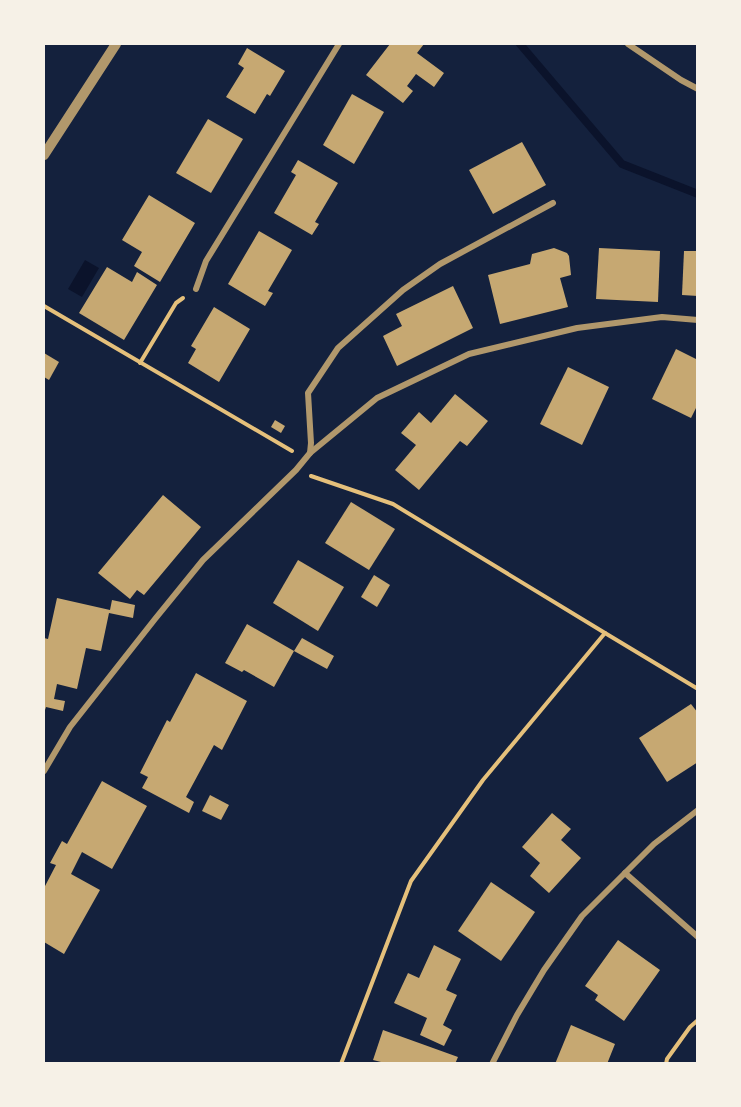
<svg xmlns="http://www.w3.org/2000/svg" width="741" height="1107" font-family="'Open Sans',sans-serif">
<rect width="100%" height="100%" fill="#14213d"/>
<polygon fill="#0b132b" points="85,260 99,268 82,297 68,289"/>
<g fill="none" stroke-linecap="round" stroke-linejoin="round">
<polyline stroke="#0b132b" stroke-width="8" points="520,44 622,164 698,194"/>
</g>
<g fill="#c6a872">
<polygon points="390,44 424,44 417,53 444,73 434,87 416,74 407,86 413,91 403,103 366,75"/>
<polygon points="247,48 285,71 270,96 267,94 255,114 226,97 244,68 238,64"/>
<polygon points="352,94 384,112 354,164 323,145"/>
<polygon points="208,119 243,139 211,193 176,173"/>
<polygon points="522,142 546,185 493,214 469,170"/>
<polygon points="298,160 338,183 315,222 319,224 312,235 274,213 296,175 291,172"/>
<polygon points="149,195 195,223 160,282 134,266 142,252 122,240"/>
<polygon points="259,231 292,250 268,291 273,293 265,306 228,284"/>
<polygon points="554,248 567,253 569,256 571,275 560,278 568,307 500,324 488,275 530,264 532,254"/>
<polygon points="599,248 660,251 658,302 596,299"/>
<polygon points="684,251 698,251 698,296 682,295"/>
<polygon points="107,267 132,282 137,272 157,285 124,340 79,313"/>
<polygon points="453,286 473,328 397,366 383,336 402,326 396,314"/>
<polygon points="214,307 250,329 219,382 188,363 196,349 191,346"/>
<polygon points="676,349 698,360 698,404 691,418 652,399"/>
<polygon points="44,353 59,362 49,380 44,377"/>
<polygon points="568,367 609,387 582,445 540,424"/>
<polygon points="455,394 488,421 467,446 460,441 419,490 395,470 416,445 401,433 419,412 431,423"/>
<polygon points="275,420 285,426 281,433 271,427"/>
<polygon points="163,495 201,527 144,595 137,590 130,599 98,573"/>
<polygon points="351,502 395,529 369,570 325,543"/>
<polygon points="298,560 344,587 318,631 273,603"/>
<polygon points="374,575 390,585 377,607 361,597"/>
<polygon points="57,598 110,610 112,600 135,605 133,618 109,613 101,651 86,648 77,689 57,684 54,699 65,701 63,711 46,707 44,713 44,638 48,639"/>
<polygon points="247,624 294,651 274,687 244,670 242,672 225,663"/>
<polygon points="302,638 334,656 327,669 294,651"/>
<polygon points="196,673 247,701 222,750 214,745 186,797 194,802 189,813 142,788 148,777 140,773 167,720 170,722"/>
<polygon points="691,704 698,713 698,762 667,782 639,738"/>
<polygon points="102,781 147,806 112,869 82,852 71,874 100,890 64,954 44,942 44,888 56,865 50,863 62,841 67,844"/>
<polygon points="210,795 229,805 221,820 202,811"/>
<polygon points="552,813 571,829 561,840 581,858 549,893 530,876 540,863 522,847"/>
<polygon points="491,882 535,912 501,961 458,931"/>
<polygon points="618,940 660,970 624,1021 595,1000 598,995 585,986"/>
<polygon points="434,945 461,959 446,990 457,995 443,1025 452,1030 444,1046 420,1035 427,1018 394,1003 408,973 419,978"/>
<polygon points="571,1025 615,1044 607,1064 555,1064"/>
<polygon points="383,1030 458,1057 455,1064 380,1064 381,1062 373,1060"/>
</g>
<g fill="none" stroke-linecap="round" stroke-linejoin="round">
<g stroke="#e5c07b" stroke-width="4">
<polyline points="44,306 292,451"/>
<polyline points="140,363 176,303 183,298"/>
<polyline points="311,476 393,504 605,633 483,780 411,881 341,1064"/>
<polyline points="605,633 698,689"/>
<polyline points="666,1064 667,1059 690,1027 698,1020"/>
</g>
<g stroke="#b1986c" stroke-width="6">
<polyline points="628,44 681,80 698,89"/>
<polyline points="196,289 206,261 339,44"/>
<polyline points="310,453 311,443 308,393 338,348 403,290 440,264 553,203"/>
<polyline points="44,771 70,727 155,619 203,560 296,470 310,453 377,398 469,354 577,328 662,317 698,320"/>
<polyline points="625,873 698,937"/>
<polyline points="492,1064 517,1015 544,970 582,916 654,844 698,810"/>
</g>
<polyline stroke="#b1986c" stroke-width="10" points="44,155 116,44"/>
</g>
<rect width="741" height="1107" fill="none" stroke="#f6f1e7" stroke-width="90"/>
</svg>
